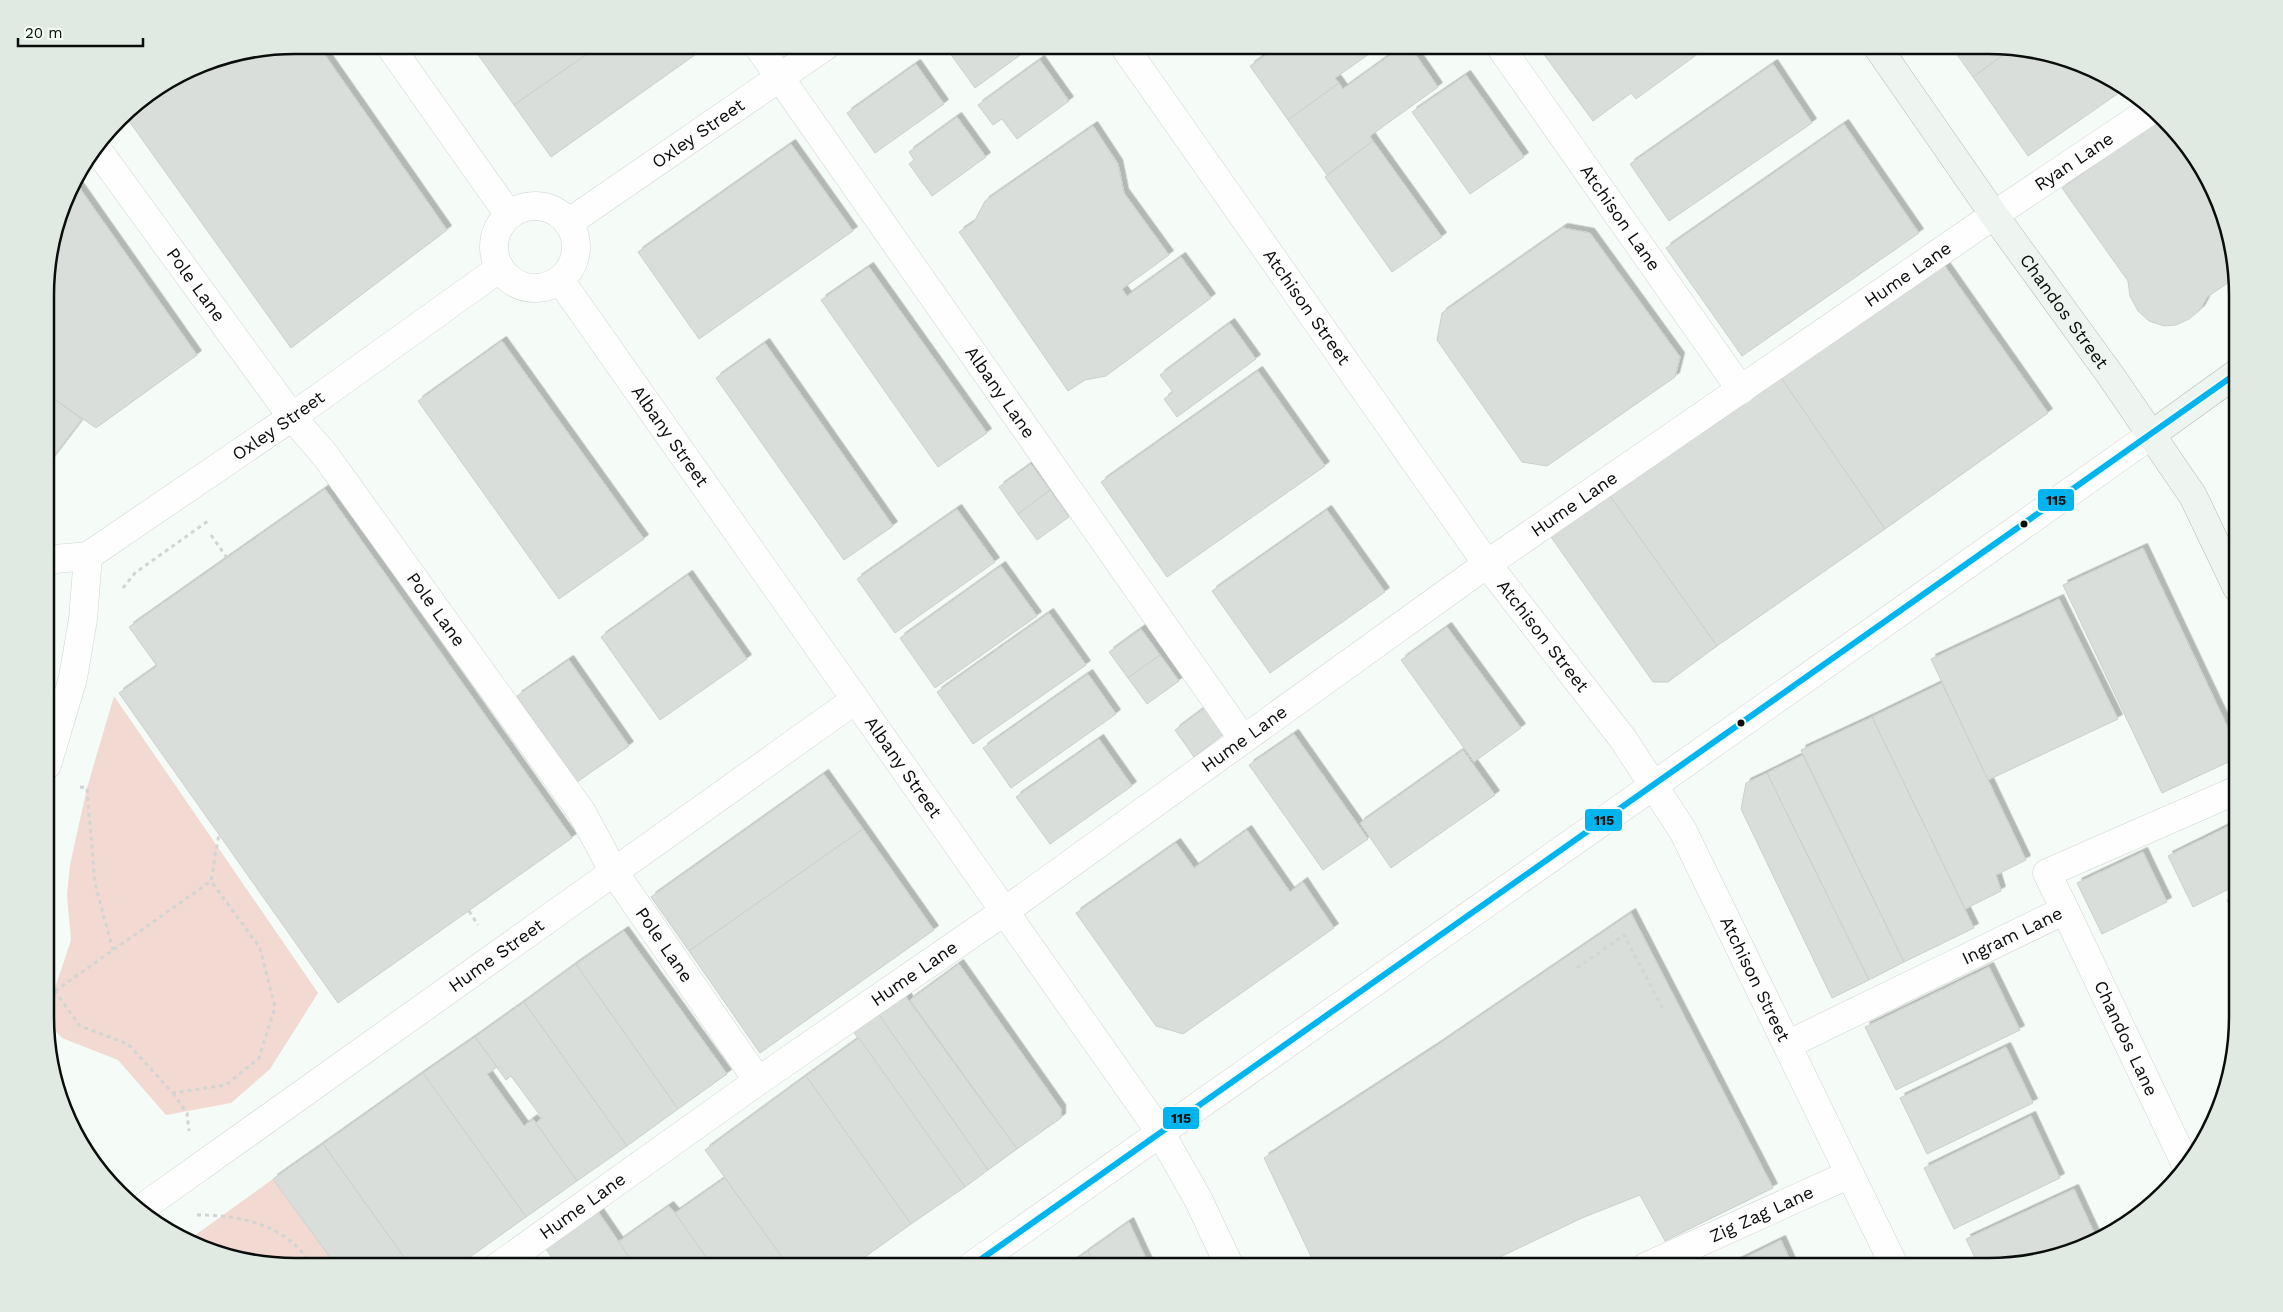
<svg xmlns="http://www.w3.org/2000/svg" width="2283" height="1312" font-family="'Work Sans',sans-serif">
<defs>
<filter id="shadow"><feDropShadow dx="4.5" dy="-4.5" stdDeviation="0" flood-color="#0004"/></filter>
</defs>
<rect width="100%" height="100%" fill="#f5fbf6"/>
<g fill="#f2d9d2">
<polygon points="114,696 318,993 270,1069 231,1103 166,1115 118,1060 62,1038 47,1022 47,1012 71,940 67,895 70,865 87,788"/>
<polygon points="273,1179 337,1267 294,1267 230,1259 187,1241"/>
</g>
<g fill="#d9deda" stroke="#ccd0cd" filter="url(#shadow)">
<polygon points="295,45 318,45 447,230 291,348 124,114 130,107 199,64"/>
<polygon points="471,45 600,45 514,105"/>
<polygon points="600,45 709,45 551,157 514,105"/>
<polygon points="944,45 1034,45 975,88"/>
<polygon points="1280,45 1382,45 1335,78 1339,83 1288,120 1250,66"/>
<polygon points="1404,45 1409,45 1438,87 1370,136 1373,141 1327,175 1288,120 1339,83 1343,89"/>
<polygon points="1546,45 1710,45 1636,99 1631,93 1593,121 1540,49"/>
<polygon points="1950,45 1989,45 2013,48 1973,77"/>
<polygon points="2013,48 2053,54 2113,78 2126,88 2028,156 1973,77"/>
<polygon points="1040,60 1069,101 1017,139 1002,119 993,125 978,105"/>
<polygon points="916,64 944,104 875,153 847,113"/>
<polygon points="1773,64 1812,123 1669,221 1630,164"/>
<polygon points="1466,75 1524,157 1470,194 1412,112"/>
<polygon points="957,117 986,157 932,196 909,164 914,160 909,152"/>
<polygon points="2162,117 2196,156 2225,215 2237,277 2207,297 2200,310 2189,319 2176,325 2164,326 2149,321 2138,311 2130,296 2128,281 2062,188"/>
<polygon points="1844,124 1919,233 1742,356 1666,248"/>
<polygon points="1093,126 1118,164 1124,193 1169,255 1122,289 1127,296 1181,257 1211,298 1106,376 1085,380 1068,391 959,232 974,222 985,201"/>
<polygon points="1373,141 1442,237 1392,272 1325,177"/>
<polygon points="791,144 853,231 699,339 638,252"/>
<polygon points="74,180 197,355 96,428 47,394 47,262"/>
<polygon points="1563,228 1590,233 1680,357 1675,377 1547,466 1522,462 1437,340 1442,313"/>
<polygon points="1942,262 2048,413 1885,529 1780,376"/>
<polygon points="869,267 987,433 938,467 821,300"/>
<polygon points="1230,323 1256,359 1177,417 1164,399 1173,392 1160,375"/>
<polygon points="502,341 644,539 559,599 418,401"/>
<polygon points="765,343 893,526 844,560 716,378"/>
<polygon points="1258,371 1325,466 1167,577 1101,482"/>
<polygon points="1780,376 1885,529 1717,646 1610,496"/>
<polygon points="47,394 82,419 47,465"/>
<polygon points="1031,464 1050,490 1018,514 999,487"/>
<polygon points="325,489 572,838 338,1003 119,693 157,666 129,627"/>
<polygon points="1050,490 1069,517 1037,540 1018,514"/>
<polygon points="1610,496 1717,646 1668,682 1653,682 1551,537"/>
<polygon points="957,509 995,562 895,633 857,579"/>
<polygon points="1327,510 1385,592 1270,673 1212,591"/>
<polygon points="2143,548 2237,747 2237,758 2162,793 2063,585"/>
<polygon points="1001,566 1037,616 935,688 900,638"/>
<polygon points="688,575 747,659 660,720 601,637"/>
<polygon points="2059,599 2118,719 1988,780 1931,659"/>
<polygon points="1049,613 1086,665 973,744 937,692"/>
<polygon points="1447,627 1521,728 1474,762 1401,660"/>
<polygon points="1141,629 1160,655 1128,678 1109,652"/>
<polygon points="1160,655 1179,681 1147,704 1128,678"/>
<polygon points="569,660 629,746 577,782 517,696"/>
<polygon points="1088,674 1116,714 1011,788 983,748"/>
<polygon points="1942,683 2026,860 1996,875 2001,891 1965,909 1872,717"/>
<polygon points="1206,707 1225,733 1194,757 1175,730"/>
<polygon points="1872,717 1974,928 1904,962 1801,750"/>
<polygon points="1294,734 1368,839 1323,870 1249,765"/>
<polygon points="1099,739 1132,786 1050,844 1016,797"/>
<polygon points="1463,750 1495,795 1391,868 1360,823"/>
<polygon points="1803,755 1904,962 1869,980 1767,773"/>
<polygon points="1767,773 1869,980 1832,998 1741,809 1746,783"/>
<polygon points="824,774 863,829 689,951 651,897"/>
<polygon points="2237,822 2237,885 2193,907 2168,856"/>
<polygon points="863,829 934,930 760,1053 689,951"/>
<polygon points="1247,830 1290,892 1303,882 1334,928 1183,1034 1156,1026 1076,913 1176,843 1194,868"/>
<polygon points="2143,852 2167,902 2102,934 2077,883"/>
<polygon points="2237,895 2237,921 2227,900"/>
<polygon points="1631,913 1773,1188 1665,1241 1640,1195 1582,1218 1479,1267 1316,1267 1264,1158 1436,1046"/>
<polygon points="624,931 727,1074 678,1109 576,964"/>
<polygon points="576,964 678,1109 627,1146 524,1002"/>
<polygon points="959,964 1061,1109 1061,1118 1017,1149 910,1000"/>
<polygon points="1989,967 2020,1030 1896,1090 1865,1027"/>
<polygon points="904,994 1017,1149 988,1170 877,1012"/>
<polygon points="524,1002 627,1146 577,1181 536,1123 542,1118 511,1076 506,1080 475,1037"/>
<polygon points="877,1012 988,1170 965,1187 852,1030"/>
<polygon points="475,1037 497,1067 487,1074 524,1126 533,1119 577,1181 526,1217 423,1073"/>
<polygon points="859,1038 965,1187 911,1224 806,1076"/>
<polygon points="2006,1047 2033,1103 1927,1154 1900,1098"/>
<polygon points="423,1073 526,1217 456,1267 411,1267 323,1144"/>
<polygon points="806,1076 911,1224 851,1267 789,1267 705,1150"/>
<polygon points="2031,1116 2060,1178 1954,1229 1924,1168"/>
<polygon points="323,1144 411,1267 337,1267 273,1179"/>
<polygon points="725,1178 789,1267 713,1267 675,1213"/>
<polygon points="2074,1189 2097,1239 2068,1254 2004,1266 1979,1266 1966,1239"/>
<polygon points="669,1206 675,1213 713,1267 636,1267 618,1242"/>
<polygon points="597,1210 636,1267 558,1267 544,1246"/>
<polygon points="1129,1222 1150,1267 1095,1267 1088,1251"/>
<polygon points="1781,1240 1793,1267 1726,1267"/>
<polygon points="1088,1251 1095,1267 1066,1267"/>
<polygon points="553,1260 558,1267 545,1267"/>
</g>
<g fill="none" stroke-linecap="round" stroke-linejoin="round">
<g stroke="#d1d5d2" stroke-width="29">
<g id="minor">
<polyline points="389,45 509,215"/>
<path id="s1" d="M757 45 1243 739"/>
<path id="s2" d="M1123 45 1487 564 1623 739 1683 831 1895 1267"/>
<path id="s3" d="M1499 45 1741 390"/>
<path id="s4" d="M97 149 292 417 325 455 581 811 614 872 758 1081"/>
<circle cx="535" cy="247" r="41"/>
<path id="s5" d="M568 223 827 45"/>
<path id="s6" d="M560 280 1160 1132 1198 1199 1230 1267"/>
<path id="s7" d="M47 557 55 559 88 556 292 417 500 268"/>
<polyline points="47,765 73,678 83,619 88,556"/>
<path id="s8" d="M2065 910 2187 1167"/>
<path id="s9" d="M1789 1044 2065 910 2047 873 2237 790"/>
<path id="s10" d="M138 1211 855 700"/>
<path id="s11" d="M497 1267 758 1081 1005 911 1487 564 1994 215 2154 108"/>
<polyline points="970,1267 2151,435"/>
<path id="s12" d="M1645 1267 1850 1174"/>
</g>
</g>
<g stroke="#b1bdb5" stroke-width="29">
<g id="major">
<path id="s13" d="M1876 45 1994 215 2111 376 2193 496 2237 588"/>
<polyline points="2151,435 2237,373"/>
</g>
</g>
<g stroke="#d3d5d3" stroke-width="3" stroke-dasharray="4 4" stroke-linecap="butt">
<polyline points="211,535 227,558"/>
<polyline points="123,588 135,573 208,521"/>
<polyline points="80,787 87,788 95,884 113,950"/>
<polyline points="469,911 478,925"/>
<polyline points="1577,968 1624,935 1663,1009"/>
<polyline points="47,988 55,991 80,1026 128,1044 173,1093 226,1085 259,1058 275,1007 260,948 211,881 219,834"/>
<polyline points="55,991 211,881"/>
<polyline points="173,1093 187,1113 189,1131"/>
<path d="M197 1215C242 1215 288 1225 313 1267"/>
</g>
<use href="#minor" stroke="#fefefe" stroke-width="28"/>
<use href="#major" stroke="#eef4f0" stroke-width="28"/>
<g stroke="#f3fdf5" stroke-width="10">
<polyline id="bus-1" points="970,1267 2237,373"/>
</g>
<use href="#bus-1" stroke="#00b5ef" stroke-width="6"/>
</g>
<g fill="#0a0d0b" stroke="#f3fdf5" stroke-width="2">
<circle cx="2024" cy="524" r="4.5"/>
<circle cx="1741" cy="723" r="4.5"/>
</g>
<g text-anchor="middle" stroke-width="4" stroke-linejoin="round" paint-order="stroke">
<g font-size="18" fill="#0a0d0b" stroke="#f3fdf5">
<text dy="6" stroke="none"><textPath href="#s5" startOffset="158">Oxley Street</textPath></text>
<text dy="6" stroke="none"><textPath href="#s11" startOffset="1926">Ryan Lane</textPath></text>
<text dy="6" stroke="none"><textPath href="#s3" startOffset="211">Atchison Lane</textPath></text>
<text dy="6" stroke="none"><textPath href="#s11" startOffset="1725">Hume Lane</textPath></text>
<text dy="6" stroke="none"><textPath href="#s4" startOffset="168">Pole Lane</textPath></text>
<text dy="6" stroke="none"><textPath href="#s2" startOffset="320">Atchison Street</textPath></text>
<text dy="6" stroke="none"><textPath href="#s13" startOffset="326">Chandos Street</textPath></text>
<text dy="6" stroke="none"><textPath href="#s1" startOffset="424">Albany Lane</textPath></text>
<text dy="6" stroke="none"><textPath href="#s7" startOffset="272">Oxley Street</textPath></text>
<text dy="6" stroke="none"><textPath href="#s6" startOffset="191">Albany Street</textPath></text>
<text dy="6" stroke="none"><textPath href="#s11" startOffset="1320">Hume Lane</textPath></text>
<text dy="6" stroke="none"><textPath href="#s4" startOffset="572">Pole Lane</textPath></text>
<text dy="6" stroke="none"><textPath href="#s2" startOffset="725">Atchison Street</textPath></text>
<text dy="6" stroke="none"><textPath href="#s11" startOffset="915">Hume Lane</textPath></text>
<text dy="6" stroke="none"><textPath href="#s6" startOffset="596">Albany Street</textPath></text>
<text dy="6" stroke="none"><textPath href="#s9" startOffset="248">Ingram Lane</textPath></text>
<text dy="6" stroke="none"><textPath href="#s4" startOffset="978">Pole Lane</textPath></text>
<text dy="6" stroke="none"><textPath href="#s10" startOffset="440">Hume Street</textPath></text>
<text dy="6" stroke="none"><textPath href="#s11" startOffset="510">Hume Lane</textPath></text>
<text dy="6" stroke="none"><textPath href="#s2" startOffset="1130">Atchison Street</textPath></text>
<text dy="6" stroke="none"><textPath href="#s8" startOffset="142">Chandos Lane</textPath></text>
<text dy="6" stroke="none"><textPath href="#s11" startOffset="105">Hume Lane</textPath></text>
<text dy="6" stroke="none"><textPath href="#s12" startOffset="128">Zig Zag Lane</textPath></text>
</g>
</g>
<path d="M0 0H2283V1312H0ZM295 54H1988A241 241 0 0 1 2229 295V1017A241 241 0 0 1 1988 1258H295A241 241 0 0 1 54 1017V295A241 241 0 0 1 295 54Z" fill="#e0eae2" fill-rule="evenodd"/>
<path fill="none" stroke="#0a0d0b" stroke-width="2.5" d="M295 54H1988A241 241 0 0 1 2229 295V1017A241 241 0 0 1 1988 1258H295A241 241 0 0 1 54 1017V295A241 241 0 0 1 295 54Z"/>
<g stroke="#f3fdf5" stroke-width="2">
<rect x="2037" y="488" width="38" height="24" rx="5" fill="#00b5ef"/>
<rect x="1584" y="808" width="39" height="24" rx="5" fill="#00b5ef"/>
<rect x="1162" y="1106" width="38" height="24" rx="5" fill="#00b5ef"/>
</g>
<g font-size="14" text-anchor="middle" font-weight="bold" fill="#111">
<text x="2056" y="505">115</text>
<text x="1604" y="825">115</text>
<text x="1181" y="1123">115</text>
</g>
<path d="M18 38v8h125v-8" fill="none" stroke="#0a0d0b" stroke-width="2.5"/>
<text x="25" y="38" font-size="15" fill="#0a0d0b" stroke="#f3fdf5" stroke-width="4" paint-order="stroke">20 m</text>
</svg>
